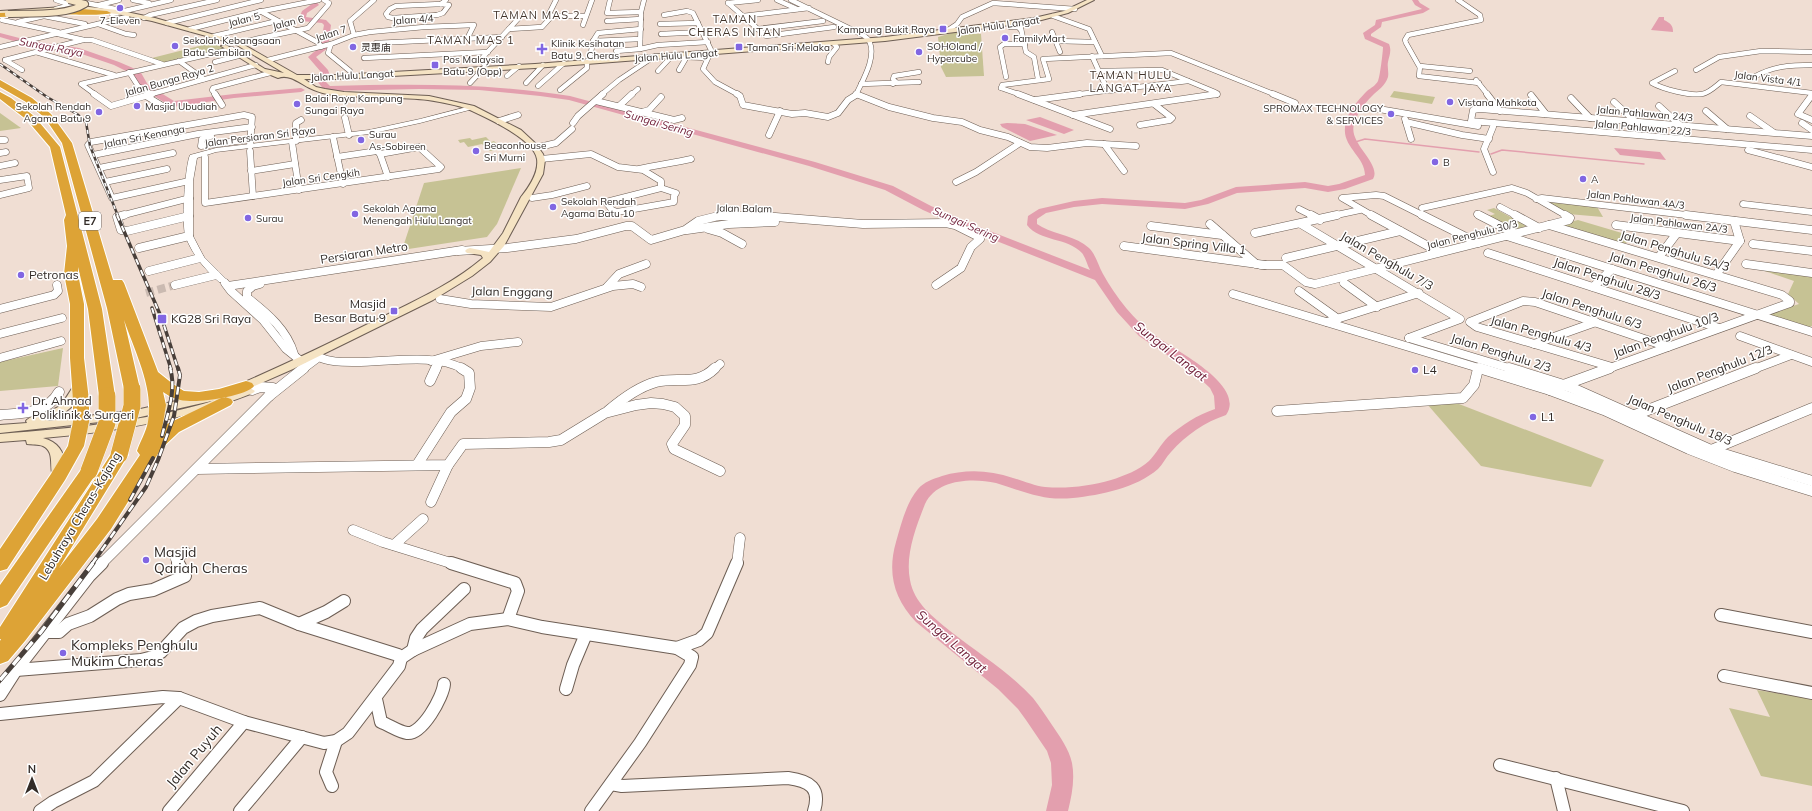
<svg xmlns="http://www.w3.org/2000/svg" width="1812" height="811" font-family="Mulish,'Noto Sans SC',sans-serif">
<rect width="100%" height="100%" fill="#f0ded3"/>
<g fill="#c6c294">
<polygon points="955,32 981,34 984,76 946,77 941,67 938,37"/>
<polygon points="211,43 228,49 166,63 148,59"/>
<polygon points="1394,91 1435,97 1432,104 1390,97"/>
<polygon points="0,113 21,128 0,131"/>
<polygon points="486,137 491,142 494,141 502,149 490,151 482,144 468,147 464,142 468,141 460,143 458,140 470,138 472,140"/>
<polygon points="521,168 497,224 487,237 402,250 424,183"/>
<polygon points="1544,201 1596,205 1603,217 1568,214"/>
<polygon points="1494,208 1527,226 1513,230 1486,217 1495,214 1487,210"/>
<polygon points="1578,220 1632,236 1624,245 1557,225"/>
<polygon points="1759,269 1812,276 1812,326 1806,328 1768,314 1799,304 1788,294 1794,281"/>
<polygon points="63,348 58,386 0,391 0,362"/>
<polygon points="1427,404 1459,404 1604,460 1591,487 1481,466"/>
<polygon points="1757,690 1812,699 1812,786 1761,776 1729,708 1770,717"/>
</g>
<g fill="#e39fae">
<path d="M1659 17H1664V20C1670 23 1673 25 1673 32L1651 30Z"/>
<polygon points="1040,117 1074,130 1064,134 1026,120"/>
<polygon points="1007,123 1025,124 1057,135 1030,141 1002,127 1000,124"/>
<polygon points="1614,148 1660,152 1666,160 1620,155"/>
</g>
<g fill="none" stroke-linecap="round" stroke-linejoin="round">
<g stroke="#e39fae" stroke-width="1.5">
<polyline points="1352,143 1365,139 1479,152"/>
<polyline points="1491,154 1502,150 1644,164"/>
</g>
<g fill="#e39fae" fill-rule="evenodd">
<path d="M309 0H315L319 5 307 13 306 17 326 20 331 25 328 48 316 57 328 70 330 76 325 81 330 86C411 84 490 83 570 96L815 162 893 186 931 206 969 223 1090 270C1087 265 1086 258 1082 253 1067 237 1040 242 1027 225L1028 216 1039 209 1074 201 1102 198 1185 203 1201 200 1236 187 1305 182 1328 186 1339 184 1365 175C1365 157 1343 147 1345 128 1345 115 1358 100 1367 91 1371 88 1376 85 1378 81 1380 77 1383 52 1383 47L1365 39 1363 33 1375 25 1376 20 1422 9 1415 5 1412 0H1418L1420 3 1430 9 1423 13 1382 22 1381 27 1371 34V36L1389 44C1392 51 1389 56 1388 62 1387 67 1389 72 1388 77 1385 86 1378 90 1372 96 1364 104 1357 114 1354 124 1348 144 1382 163 1373 179L1345 189 1328 192 1305 188 1237 193 1208 204 1185 209 1102 204 1074 207 1046 213 1037 219V224L1042 227C1057 235 1076 236 1089 248 1096 255 1098 265 1103 274 1116 297 1134 321 1156 336 1174 350 1247 385 1226 415 1205 422 1186 435 1171 452 1166 457 1163 464 1158 469 1136 488 1101 495 1073 498 1062 499 1050 499 1039 496 1024 493 1010 487 996 483 972 478 937 479 925 504 916 527 905 555 910 580 914 603 933 617 950 631 978 653 1009 672 1033 698 1040 707 1046 716 1052 725 1060 737 1069 749 1072 763 1075 779 1072 795 1068 811H1046L1052 785 1051 763 1047 751 1026 720 1018 709 998 689 916 622C894 599 887 573 896 542 901 525 906 503 918 489 924 482 933 479 942 476 966 469 989 470 1013 478 1024 481 1034 486 1045 487 1067 489 1090 486 1111 480 1124 476 1139 470 1149 461 1156 454 1161 444 1168 437 1182 425 1197 415 1215 409L1214 396 1210 388 1194 373 1139 336 1117 312 1095 280 961 227 923 210 885 190 809 166 569 100 540 96 479 90 419 89 325 91 317 81 322 76 321 72 308 57 320 47 324 25 322 23 302 21 299 19 302 11 312 4Z"/>
<polygon points="0,33 27,40 79,48 119,62 140,71 148,85 174,101 234,94 301,88 305,90 301,92 234,98 172,107 141,88 134,75 114,65 73,51 27,45 0,37"/>
</g>
<polyline stroke="#cabab1" stroke-width="8" stroke-dasharray="8 4" stroke-linecap="butt" points="146,293 175,285"/>
<g stroke="#6d5e54" stroke-width="5.5">
<g id="minor-far4">
<polyline points="56,0 71,5 56,9"/>
<polyline points="133,0 149,3"/>
<polyline points="610,0 607,13 641,12"/>
<polyline points="777,0 797,9"/>
<path d="M791 0 861 34C865 36 869 39 870 43 876 59 862 81 856 95H857"/>
<polyline points="77,1 120,10"/>
<polyline points="728,3 766,36 834,27"/>
<polyline points="728,3 758,0"/>
<polygon points="441,4 449,5 443,13 437,15 393,18 388,17 386,14 390,9 396,6"/>
<polyline points="441,4 446,0"/>
<polyline points="99,5 119,0"/>
<polyline points="260,11 319,43 321,47"/>
<polyline points="112,14 171,0"/>
<polyline points="664,15 687,11 693,13 711,50"/>
<polyline points="552,16 585,16"/>
<polyline points="552,16 549,14 556,0"/>
<polyline points="743,16 809,8"/>
<polyline points="1053,16 1089,29 1102,56"/>
<polyline points="144,18 150,15 217,0"/>
<polyline points="2,20 58,32"/>
<polyline points="607,21 641,19"/>
<polyline points="1033,21 1020,24 1026,52 1034,57 1038,79"/>
<polyline points="18,22 44,16 85,24"/>
<polyline points="167,23 261,0"/>
<polyline points="98,24 126,34 134,35"/>
<polyline points="660,24 698,23"/>
<polyline points="583,25 592,0"/>
<polyline points="1010,27 1018,27 1021,30"/>
<polyline points="190,29 258,12 319,0"/>
<polyline points="509,29 542,27 552,16"/>
<polyline points="757,29 823,21"/>
<polyline points="948,30 957,24 962,17 993,3 1075,9"/>
<polyline points="1052,32 1060,52"/>
<polyline points="58,34 84,40 92,40 162,64"/>
<polyline points="661,34 703,32"/>
<polyline points="354,35 350,21 374,0"/>
<polyline points="214,36 277,21"/>
<polyline points="593,41 640,39"/>
<polyline points="1056,41 1095,42"/>
<polyline points="237,43 308,28 328,5 329,3 324,0"/>
<polyline points="376,43 502,37"/>
<polyline points="331,44 328,53 350,71"/>
<polyline points="0,47 127,17"/>
<polyline points="640,49 641,12 644,0"/>
<polyline points="616,51 640,49 658,45 708,42"/>
<polyline points="36,52 114,75"/>
<polyline points="1092,56 1106,87 1112,91"/>
<polyline points="364,58 488,52"/>
<polyline points="590,58 593,41 598,33 641,29"/>
<polyline points="5,60 83,40"/>
<polyline points="5,60 22,70"/>
<polyline points="268,60 331,44 354,35 370,32 424,27 474,25 467,39"/>
<polyline points="179,61 204,79"/>
<polyline points="215,62 242,55"/>
<polyline points="828,62 829,57 837,47 834,44"/>
<polyline points="484,64 483,57 518,19"/>
<polyline points="1419,66 1406,43 1405,40 1408,35 1481,20 1480,15 1458,0"/>
<polyline points="679,70 686,58"/>
<polyline points="1696,70 1719,57 1761,51 1812,52"/>
<polyline points="658,71 671,57"/>
<polyline points="1098,71 1162,70 1215,92 1217,95 1214,95"/>
<polyline points="1470,71 1420,66 1419,76 1479,83"/>
<path d="M1675 71 1652 83C1663 89 1689 96 1702 94 1709 93 1716 86 1721 82L1812 93"/>
<polyline points="129,72 138,86 152,94"/>
<polyline points="507,76 519,66"/>
<polyline points="1006,77 1000,47 1004,44 1025,44"/>
<path d="M1754 77C1773 66 1791 65 1812 65"/>
<polyline points="1476,80 1488,95"/>
<polyline points="470,83 484,68"/>
<polyline points="526,83 543,65"/>
<polyline points="861,84 919,82"/>
<polyline points="893,84 896,82 893,79 894,76 919,72"/>
<polyline points="538,86 564,63"/>
<polyline points="1001,88 1002,85 1049,79 1043,59 1171,53 1276,95"/>
<polyline points="1001,88 1021,95"/>
<polyline points="560,90 587,68 587,61"/>
<polyline points="96,95 81,84 232,49"/>
<polyline points="148,95 256,65"/>
<polyline points="216,95 212,90 213,88 270,73"/>
<polyline points="601,95 619,80 655,56 708,58 703,69 715,82 739,95"/>
<polyline points="631,95 638,89"/>
<polyline points="1072,95 1188,81"/>
</g>
</g>
<g stroke="#6d5e54" stroke-width="7">
<g id="minor-far3">
<polyline points="94,94 111,106 152,94"/>
<polyline points="215,94 222,105"/>
<polyline points="737,94 740,96 743,105 792,114 805,113 828,117 838,113 848,100 856,95"/>
<polyline points="856,94 889,107 933,118 962,122 980,130 1008,137 1030,147 1047,148 1087,143 1136,146"/>
<polyline points="1018,94 1110,129"/>
<polyline points="1273,94 1295,103"/>
<polyline points="1487,94 1500,111"/>
<polyline points="1531,95 1546,114"/>
<polyline points="1812,95 1798,114 1812,120"/>
<polyline points="146,96 166,108"/>
<polyline points="1571,98 1590,118"/>
<polyline points="1035,100 1080,94"/>
<polyline points="596,101 674,120 682,118"/>
<polyline points="1614,102 1636,122"/>
<polyline points="619,106 632,94"/>
<polyline points="1659,106 1680,125"/>
<polyline points="1373,108 1478,126"/>
<polyline points="1706,111 1727,129"/>
<polyline points="642,112 649,110 661,97"/>
<polyline points="1073,115 1217,94"/>
<polyline points="1750,116 1773,132"/>
<polyline points="345,118 349,135"/>
<polyline points="1405,119 1411,139"/>
<polyline points="499,121 518,115"/>
<polyline points="1406,122 1462,135 1489,139"/>
<polyline points="573,123 578,116 603,94"/>
<polyline points="1802,123 1812,130"/>
<polyline points="1140,125 1170,120 1172,118 1154,104"/>
<polyline points="1493,127 1484,149 1493,172"/>
<polyline points="769,135 780,111"/>
<polyline points="211,136 202,139 201,146 251,139"/>
<polyline points="1812,136 1480,109 1473,110 1471,121 1812,150"/>
<polyline points="333,137 343,184"/>
<polyline points="0,140 5,140"/>
<polyline points="296,141 296,123 301,120"/>
<polyline points="292,142 299,190"/>
<polyline points="1104,144 1124,171"/>
<polyline points="535,148 556,143 572,129"/>
<polyline points="1748,150 1812,167"/>
<polyline points="250,151 253,196"/>
<polyline points="0,153 6,152"/>
<polyline points="93,155 198,134 252,127"/>
<polyline points="205,157 205,203 439,169 441,167 419,147 380,154"/>
<polyline points="337,157 377,151 380,154 388,177"/>
<polyline points="541,159 591,154 618,167 643,170 661,181 661,188"/>
<polyline points="0,166 15,163"/>
<polyline points="99,168 173,153"/>
<path d="M639 169C656 165 674 163 691 159"/>
<polyline points="251,171 295,164"/>
<polyline points="0,180 27,176 29,188 0,195"/>
<polyline points="189,181 112,198 88,145 91,142 244,115 252,117 250,146"/>
<polyline points="105,182 167,169"/>
<polyline points="956,182 976,172 1020,143"/>
<polygon points="661,188 676,193 674,196 674,202 617,212 612,210 606,202"/>
<polyline points="532,198 552,195 587,186"/>
<polyline points="1536,199 1542,198 1695,216"/>
<polyline points="1743,204 1812,212"/>
<polyline points="1500,207 1517,216"/>
<polyline points="1422,208 1512,188 1527,193 1567,216"/>
<polyline points="1299,209 1313,216"/>
<polyline points="1477,214 1481,216"/>
<polyline points="120,216 190,198"/>
<polyline points="718,216 764,216"/>
<polyline points="1332,216 1360,210"/>
<polyline points="1373,216 1342,198 1376,195 1384,196 1424,216"/>
</g>
</g>
<g stroke="#6d5e54" stroke-width="9">
<g id="minor-far2">
<polyline points="124,215 117,217 121,230 127,231 189,216"/>
<polyline points="1311,215 1320,220"/>
<polyline points="1371,215 1439,252"/>
<polyline points="1422,215 1478,243"/>
<polyline points="1479,215 1516,234"/>
<polyline points="1515,215 1539,228"/>
<polyline points="1686,215 1812,230"/>
<polyline points="1210,224 1256,264"/>
<polyline points="1301,224 1460,319 1409,338"/>
<polyline points="1549,225 1782,295 1790,301 1790,303 1607,369"/>
<polyline points="1616,225 1740,241"/>
<polyline points="1151,226 1222,235"/>
<polyline points="708,229 722,233 742,244"/>
<polyline points="687,230 729,224 775,222"/>
<polyline points="1255,233 1337,215"/>
<polyline points="1507,236 1812,332"/>
<polyline points="1753,244 1812,251"/>
<polyline points="1124,246 1265,265"/>
<polyline points="139,248 189,236"/>
<polyline points="458,251 507,248 576,239 626,226 632,226 651,240 685,230 698,221 718,216 763,216 863,224 946,223 955,225 979,237 980,239 971,247 961,268 936,285"/>
<polyline points="1488,253 1719,328"/>
<polyline points="1659,257 1677,233"/>
<polyline points="1286,258 1400,231"/>
<polyline points="1746,264 1812,273"/>
<polyline points="1261,265 1283,265 1306,282 1315,284 1569,220 1570,218 1565,215"/>
<polyline points="149,271 200,258"/>
<polyline points="1716,275 1740,241 1734,221"/>
<polyline points="225,283 231,291 263,320 286,349 301,361"/>
<polyline points="1344,283 1377,307"/>
<polyline points="175,285 216,275"/>
<polyline points="228,286 462,250"/>
<polyline points="607,287 619,274 646,264"/>
<polyline points="1593,287 1612,269"/>
<polyline points="1299,291 1338,319"/>
<polyline points="1233,294 1482,369"/>
<polyline points="247,298 247,291 253,286 260,284"/>
<path d="M249 299C268 314 287 330 294 354"/>
<polyline points="440,299 471,304 551,307 613,286 633,284 641,287"/>
<polyline points="0,309 54,295 58,291 57,285"/>
<polyline points="1327,322 1419,293"/>
<polyline points="0,334 62,318"/>
<polyline points="1740,336 1812,362"/>
<polyline points="1409,338 1512,369"/>
<polyline points="1534,344 1596,322"/>
<polyline points="0,358 61,341"/>
<polyline points="431,361 481,346 518,342"/>
<polyline points="1612,367 1477,327 1470,322 1523,301 1535,302 1668,347"/>
<path d="M303 369 319 357C329 362 341 362 352 362 384 363 435 352 463 369"/>
<polyline points="436,369 439,363"/>
<polyline points="714,369 720,364"/>
<polyline points="1754,369 1791,355"/>
</g>
</g>
<g stroke="#6d5e54" stroke-width="11">
<g id="minor-far1">
<polyline points="1479,368 1550,390 1604,410 1689,449 1735,467 1812,491"/>
<polyline points="1509,368 1570,387 1711,450 1812,481"/>
<polyline points="430,381 436,368"/>
<polyline points="252,390 260,387 273,388 269,396"/>
<polyline points="1550,390 1610,368"/>
<path d="M608 411C622 399 638 387 656 382 678 376 696 387 715 368"/>
<polyline points="1277,411 1463,398 1474,385 1478,369"/>
<path d="M0 415C22 413 47 414 59 392"/>
<polyline points="1635,415 1756,368"/>
<polyline points="1711,450 1812,408"/>
<polyline points="417,465 451,412 466,399 470,388 469,373 461,368"/>
<polyline points="197,469 448,465 463,444 549,442 561,440 605,413 636,405 651,403 663,404 675,407 685,416 685,425 672,444 674,449 720,471"/>
<polyline points="431,502 448,465"/>
<polyline points="353,530 383,542 454,564"/>
<polyline points="394,545 423,519"/>
<polyline points="101,564 269,396 304,368"/>
<polyline points="179,564 176,559 186,552"/>
<polyline points="737,564 740,538"/>
</g>
</g>
<g stroke="#6d5e54" stroke-width="14">
<g id="minor">
<polyline points="451,563 515,583 518,591 508,619"/>
<polyline points="1721,615 1812,632"/>
<polyline points="299,624 326,612 344,601"/>
<polyline points="46,632 59,632 68,624 90,616 117,599 129,594 153,590 185,576 178,563"/>
<polyline points="413,650 416,638 422,629 464,589"/>
<polyline points="401,658 413,650 470,624 508,619 542,627 677,648"/>
<polyline points="1724,676 1812,693"/>
<polyline points="566,689 573,665 586,634"/>
<polyline points="0,695 16,670 89,576 102,563"/>
<path d="M376 699 381 722C389 725 399 732 407 733 422 735 443 697 444 684"/>
<polyline points="0,714 163,697 179,698 244,722 324,743 336,741 348,733 399,666 401,658 398,655 299,624 260,608 212,616 196,621 183,628 161,652 153,657 141,660 16,670"/>
<polyline points="1500,765 1683,811"/>
<polyline points="1556,778 1564,811"/>
<path d="M611 784 622 786 788 778C810 781 821 788 814 811"/>
<polyline points="332,786 326,772 336,741"/>
<polyline points="40,811 53,802 94,781 179,698"/>
<polyline points="169,811 244,722"/>
<polyline points="240,811 302,737"/>
<polyline points="591,811 640,743 690,665 692,657 677,648 699,640 707,633 737,563"/>
</g>
</g>
<g stroke="#6d5e54" stroke-width="1">
<path id="tertiary" d="M471 106 474 108 473 109 420 123 369 134 216 152 197 158 193 181V236L204 257 227 280 225 282H219C204 268 194 257 186 238 181 227 185 166 190 155L216 148 369 130 420 119Z"/>
</g>
<g stroke="#6d5e54" stroke-width="2">
<path id="secondary" d="M1087 0H1094L1068 13 1034 22 885 41 535 68 338 79H304L316 87 325 89 344 92 429 96 474 106 521 130 535 143 543 154 545 160 543 174 504 246 490 262 472 276 433 300 293 369 250 388 255 391 253 393C185 420 115 432 43 438 58 442 64 451 65 466 65 471 66 475 64 479H54C48 469 56 452 43 446 38 444 32 445 27 444L26 440 0 442V434C73 428 146 422 216 400L136 418 0 433V425L27 423 26 421C30 415 50 412 58 407 66 400 69 392 75 384H83L85 386C77 404 66 415 47 421L136 410 216 392 220 393 222 396 221 398 235 392 231 389 233 387C280 367 326 345 372 322 410 303 450 286 483 258L481 255 467 253 465 251 467 249 470 248 489 252 503 233 521 197C529 187 539 173 537 159 534 139 487 118 470 110 458 105 441 102 428 100 402 97 374 98 347 96 336 96 324 94 314 90 302 86 291 73 278 78L261 71 221 46 226 45 265 69 284 73 235 44 152 21 117 14 80 10 0 15V11L80 6 117 10 155 18 239 42 297 75H338L535 64 885 37 1034 18 1064 11Z"/>
</g>
<g stroke="#fff" stroke-width="2">
<g id="motorway">
<path d="M81 9 107 11 111 13C108 16 55 15 52 12L56 10Z"/>
<polygon points="27,12 31,14 30,16 0,17 0,13"/>
<path d="M0 80 32 98 51 114 72 143 113 280H122L124 283 158 372 173 384 184 391 199 392 219 389 246 381 252 383 254 386C247 396 202 402 190 401 180 401 171 398 163 392L166 405 162 429 167 424 219 399 225 397 231 399 233 402 231 405 179 432 161 449 111 529 25 641 8 661 0 664V641L1 639H0V627L113 451 119 450 125 451 128 455 59 568 97 519 140 455 137 451C140 442 146 432 148 422 154 388 135 352 124 320L140 389 138 392 132 394 126 392 124 389 107 308 62 143 45 118 26 102 0 87Z"/>
<polygon points="0,92 11,98 34,116 60,147 102,309 115,396 113,399 107,401 101,399 99,396 88,309 78,267 78,274 84,304 84,358 89,400 89,422 84,446 65,480 7,569 0,571 0,549 51,474 68,446 73,422 73,400 70,358 70,304 64,274 67,246 64,220 66,215 50,147 27,120 0,99"/>
<polygon points="89,465 95,467 98,471 7,605 0,608 0,585 83,467"/>
</g>
</g>
<use href="#minor-far4" stroke="#fff" stroke-width="4.5"/>
<use href="#minor-far3" stroke="#fff" stroke-width="6"/>
<use href="#minor-far2" stroke="#fff" stroke-width="8"/>
<use href="#minor-far1" stroke="#fff" stroke-width="10"/>
<use href="#minor" stroke="#fff" stroke-width="12"/>
<use href="#tertiary" fill="#fff" fill-rule="evenodd"/>
<use href="#secondary" fill="#f5e3c3" fill-rule="evenodd"/>
<use href="#motorway" fill="#dda336" fill-rule="evenodd"/>
<g stroke="#483f3a" stroke-width="2.5">
<polyline id="rail-far3" points="0,64 47,97 77,114 86,122 90,146 118,216"/>
</g>
<g stroke="#483f3a" stroke-width="3.5">
<g id="rail-far2">
<polyline points="117,215 162,319 178,369"/>
<polyline points="152,308 171,369"/>
</g>
</g>
<g stroke="#483f3a" stroke-width="4">
<g id="rail-far1">
<path d="M162 436C167 415 177 390 170 368"/>
<polyline points="130,500 153,458"/>
<polyline points="92,564 146,487 158,460 174,416 180,375 178,368"/>
</g>
</g>
<g stroke="#483f3a" stroke-width="5">
<polyline id="rail" points="0,680 41,632 93,563"/>
</g>
<use href="#rail-far3" stroke="#fff" stroke-width="1.5" stroke-dasharray="4" stroke-linecap="butt"/>
<use href="#rail-far2" stroke="#fff" stroke-width="2" stroke-dasharray="6" stroke-linecap="butt"/>
<use href="#rail-far1" stroke="#fff" stroke-width="2.5" stroke-dasharray="8" stroke-linecap="butt"/>
<use href="#rail" stroke="#fff" stroke-width="3.5" stroke-dasharray="10" stroke-linecap="butt"/>
<g stroke="#6d5e54" stroke-width="8" stroke-linecap="butt">
<path id="secondary-bridge" d="M8 14C30 13 66 16 85 4L69 0"/>
</g>
<g stroke="#fff" stroke-width="18" stroke-linecap="butt">
<g id="motorway-bridge">
<polyline points="119,455 132,406 132,389"/>
<polyline points="89,471 107,423 107,396"/>
</g>
</g>
<use href="#secondary-bridge" stroke="#f5e3c3" stroke-width="6"/>
<use href="#motorway-bridge" stroke="#dda336" stroke-width="17"/>
</g>
<g fill="#8166e2" stroke="#fff" stroke-width="1.5">
<circle cx="120" cy="8" r="4"/>
<rect x="939" y="25" width="8" height="8" rx="2"/>
<circle cx="1005" cy="38" r="4"/>
<circle cx="175" cy="46" r="4"/>
<circle cx="353" cy="47" r="4"/>
<rect x="735" y="43" width="8" height="8" rx="2"/>
<path d="M540 43h4v4h4v4h-4v4h-4v-4h-4v-4h4z"/>
<circle cx="919" cy="52" r="4"/>
<rect x="431" y="61" width="8" height="8" rx="2"/>
<circle cx="1450" cy="102" r="4"/>
<circle cx="297" cy="104" r="4"/>
<circle cx="137" cy="106" r="4"/>
<circle cx="99" cy="112" r="4"/>
<circle cx="1391" cy="114" r="4"/>
<circle cx="361" cy="140" r="4"/>
<circle cx="476" cy="151" r="4"/>
<circle cx="1435" cy="162" r="4"/>
<circle cx="1583" cy="179" r="4"/>
<circle cx="553" cy="207" r="4"/>
<circle cx="355" cy="214" r="4"/>
<circle cx="248" cy="218" r="4"/>
<circle cx="21" cy="275" r="4"/>
<rect x="390" y="307" width="8" height="8" rx="2"/>
<rect x="157" y="314" width="10" height="10" rx="2"/>
<circle cx="1415" cy="370" r="4"/>
<path d="M21 402h4v4h4v4h-4v4h-4v-4h-4v-4h4z"/>
<circle cx="1533" cy="417" r="4"/>
<circle cx="146" cy="560" r="4"/>
<circle cx="63" cy="653" r="4"/>
</g>
<g text-anchor="middle" stroke-width="3" stroke-linejoin="round" paint-order="stroke">
<g font-size="10" fill="#322b27" stroke="#fff">
<text transform="translate(244 19) rotate(-14)" y="4">Jalan 5</text>
<text transform="translate(413 19) rotate(-4)" y="4">Jalan 4/4</text>
<text transform="translate(288 22) rotate(-14)" y="4">Jalan 6</text>
<text transform="translate(998 25) rotate(-8)" y="4">Jalan Hulu Langat</text>
<text transform="translate(331 33) rotate(-18)" y="4">Jalan 7</text>
<text transform="translate(676 55) rotate(-4)" y="4">Jalan Hulu Langat</text>
<text transform="translate(352 75) rotate(-3)" y="4">Jalan Hulu Langat</text>
<text transform="translate(1768 78) rotate(7)" y="4">Jalan Vista 4/1</text>
<text transform="translate(169 80) rotate(-16)" y="4">Jalan Bunga Raya 2</text>
<text transform="translate(1645 113) rotate(5)" y="4">Jalan Pahlawan 24/3</text>
<text transform="translate(1643 127) rotate(5)" y="4">Jalan Pahlawan 22/3</text>
<text transform="translate(144 136) rotate(-11)" y="4">Jalan Sri Kenanga</text>
<text transform="translate(260 136) rotate(-7)" y="4">Jalan Persiaran Sri Raya</text>
<text transform="translate(321 177) rotate(-8)" y="4">Jalan Sri Cengkih</text>
<text transform="translate(1636 199) rotate(7)" y="4">Jalan Pahlawan 4A/3</text>
<text transform="translate(744 208) rotate(1)" y="4">Jalan Balam</text>
<text transform="translate(1679 223) rotate(7)" y="4">Jalan Pahlawan 2A/3</text>
<text transform="translate(1472 234) rotate(-14)" y="4">Jalan Penghulu 30/3</text>
</g>
<g font-size="10" fill="#322b27" stroke="#fff" text-anchor="start">
<text x="120" y="24" text-anchor="middle">7-Eleven</text>
<text x="935" y="33" text-anchor="end">Kampung Bukit Raya</text>
<text x="1013" y="42">FamilyMart</text>
<text x="183" y="44">Sekolah Kebangsaan<tspan x="183" dy="12">Batu Sembilan</tspan></text>
<text x="551" y="47">Klinik Kesihatan<tspan x="551" dy="12">Batu 9, Cheras</tspan></text>
<text x="927" y="50">SOHOland /<tspan x="927" dy="12">Hypercube</tspan></text>
<text x="361" y="51">灵惠庙</text>
<text x="747" y="51">Taman Sri Melaka</text>
<text x="443" y="63">Pos Malaysia<tspan x="443" dy="12">Batu 9 (Opp)</tspan></text>
<text x="305" y="102">Balai Raya Kampung<tspan x="305" dy="12">Sungai Raya</tspan></text>
<text x="1458" y="106">Vistana Mahkota</text>
<text x="91" y="110" text-anchor="end">Sekolah Rendah<tspan x="91" dy="12">Agama Batu 9</tspan></text>
<text x="145" y="110">Masjid Ubudiah</text>
<text x="1383" y="112" text-anchor="end">SPROMAX TECHNOLOGY<tspan x="1383" dy="12">&amp; SERVICES</tspan></text>
<text x="369" y="138">Surau<tspan x="369" dy="12">As-Sobireen</tspan></text>
<text x="484" y="149">Beaconhouse<tspan x="484" dy="12">Sri Murni</tspan></text>
<text x="1443" y="166">B</text>
<text x="1591" y="183">A</text>
<text x="561" y="205">Sekolah Rendah<tspan x="561" dy="12">Agama Batu 10</tspan></text>
<text x="363" y="212">Sekolah Agama<tspan x="363" dy="12">Menengah Hulu Langat</tspan></text>
<text x="256" y="222">Surau</text>
</g>
<g font-size="11" letter-spacing="1" fill="#41332a" stroke="#fff">
<text x="537" y="19">TAMAN MAS 2</text>
<text x="735" y="23">TAMAN<tspan x="735" dy="13">CHERAS INTAN</tspan></text>
<text x="471" y="44">TAMAN MAS 1</text>
<text x="1131" y="79">TAMAN HULU<tspan x="1131" dy="13">LANGAT JAYA</tspan></text>
</g>
<g font-size="11" font-style="italic" fill="#73233c" stroke="#fff">
<text transform="translate(51 47) rotate(11)" y="4">Sungai Raya</text>
<text transform="translate(659 123) rotate(16)" y="4">Sungai Sering</text>
<text transform="translate(966 224) rotate(24)" y="4">Sungai Sering</text>
</g>
<rect fill="#fff" stroke="#706b68" stroke-width="1" x="79" y="212" width="22" height="18" rx="3"/>
<g font-size="11" font-weight="bold" fill="#322b27">
<text x="90" y="225">E7</text>
</g>
<g font-size="12" fill="#322b27" stroke="#fff">
<text transform="translate(1194 244) rotate(7)" y="4">Jalan Spring Villa 1</text>
<text transform="translate(1675 251) rotate(17)" y="4">Jalan Penghulu 5A/3</text>
<text transform="translate(364 253) rotate(-9)" y="4">Persiaran Metro</text>
<text transform="translate(1387 261) rotate(30)" y="4">Jalan Penghulu 7/3</text>
<text transform="translate(1663 272) rotate(17)" y="4">Jalan Penghulu 26/3</text>
<text transform="translate(1607 279) rotate(18)" y="4">Jalan Penghulu 28/3</text>
<text transform="translate(512 292) rotate(1)" y="4">Jalan Enggang</text>
<text transform="translate(1592 309) rotate(18)" y="4">Jalan Penghulu 6/3</text>
<text transform="translate(1541 334) rotate(16)" y="4">Jalan Penghulu 4/3</text>
<text transform="translate(1666 335) rotate(-20)" y="4">Jalan Penghulu 10/3</text>
<text transform="translate(1501 353) rotate(17)" y="4">Jalan Penghulu 2/3</text>
<text transform="translate(1720 369) rotate(-21)" y="4">Jalan Penghulu 12/3</text>
<text transform="translate(1680 420) rotate(23)" y="4">Jalan Penghulu 18/3</text>
<text transform="translate(80 516) rotate(-59)" y="4">Lebuhraya Cheras–Kajang</text>
</g>
<g font-size="12" fill="#322b27" stroke="#fff" text-anchor="start">
<text x="29" y="279">Petronas</text>
<text x="386" y="308" text-anchor="end">Masjid<tspan x="386" dy="14">Besar Batu 9</tspan></text>
<text x="171" y="323">KG28 Sri Raya</text>
<text x="1423" y="374">L4</text>
<text x="32" y="405">Dr. Ahmad<tspan x="32" dy="14">Poliklinik &amp; Surgeri</tspan></text>
<text x="1541" y="421">L1</text>
</g>
<g font-size="13" font-style="italic" fill="#73233c" stroke="#fff">
<text transform="translate(1171 351) rotate(38)" y="5">Sungai Langat</text>
<text transform="translate(952 641) rotate(41)" y="5">Sungai Langat</text>
</g>
<g font-size="14" fill="#322b27" stroke="#fff" text-anchor="start">
<text x="154" y="557">Masjid<tspan x="154" dy="16">Qariah Cheras</tspan></text>
<text x="71" y="650">Kompleks Penghulu<tspan x="71" dy="16">Mukim Cheras</tspan></text>
</g>
<g font-size="14" fill="#322b27" stroke="#fff">
<text transform="translate(194 756) rotate(-50)" y="5">Jalan Puyuh</text>
</g>
</g>
<g transform="translate(32 779)" stroke="#ffffff" stroke-width="3" paint-order="stroke">
<path d="M0-3L7 15L0 10L-7 15Z" fill="#322b27"/>
<text y="-6" font-size="11" font-weight="bold" text-anchor="middle" fill="#322b27">N</text>
</g>
</svg>
